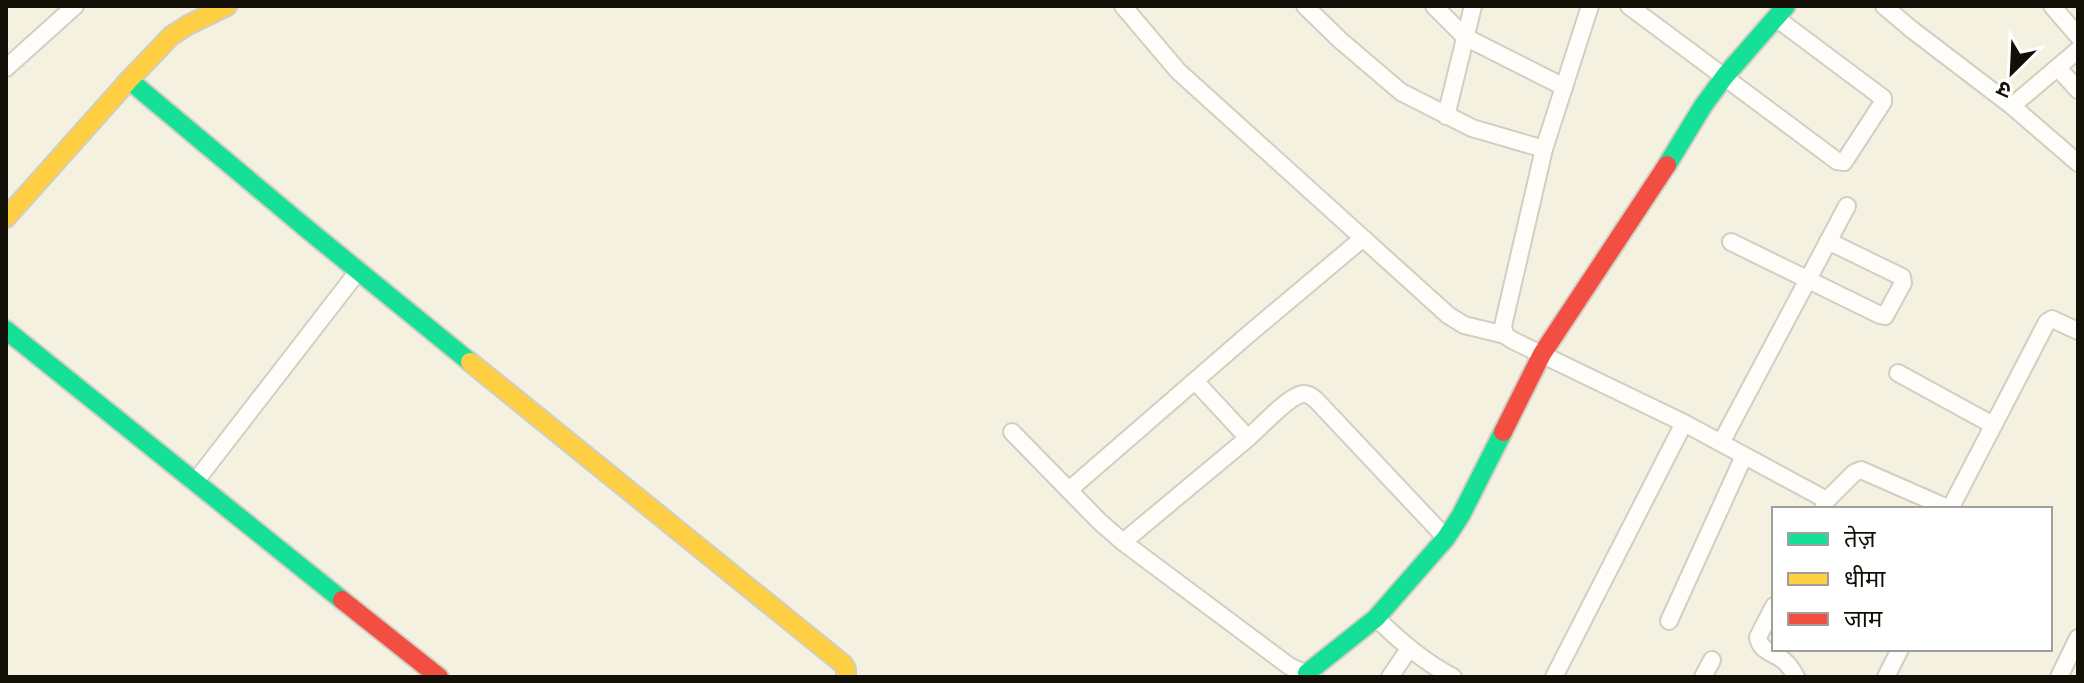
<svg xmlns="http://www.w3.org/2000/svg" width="2084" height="683" font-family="Commissioner,'Noto Sans Devanagari',sans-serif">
<rect width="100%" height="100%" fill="#f5f1e1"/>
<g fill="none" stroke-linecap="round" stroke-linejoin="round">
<g stroke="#d1cec2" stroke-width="20">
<g id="street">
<polyline points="1123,6 1178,71 1448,315 1464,325 1505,335"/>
<polyline points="1305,6 1340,40 1401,92 1472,128 1544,149"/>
<polyline points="1434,6 1465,37 1564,87"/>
<polyline points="1590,6 1544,149 1503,326 1505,335 1512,340 1684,423 1821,497 1825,502 1823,509"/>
<polyline points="1629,6 1837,161 1844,162 1883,102 1883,98 1776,18"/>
<polyline points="1884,6 1911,29 2012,106 2078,163"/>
<polyline points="2052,6 2078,36"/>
<polyline points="6,68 75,6"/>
<polyline points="2058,68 2078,90"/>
<polyline points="2012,106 2078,50"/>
<polyline points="1446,116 1473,6"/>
<polyline points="1731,242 1880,315 1885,316 1903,283 1902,277 1828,241"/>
<polyline points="1898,373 1993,425"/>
<polyline points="1012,432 1100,522 1123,542 1289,666 1313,677"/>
<path d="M1248 438C1260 428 1290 394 1304 394 1310 394 1312 397 1316 400L1446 538"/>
<polyline points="1721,443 1847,206"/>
<polyline points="195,482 359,270"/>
<polyline points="1069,490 1250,333 1362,239"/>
<polyline points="1825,502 1854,473 1861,470 1950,509"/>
<polyline points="1950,509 2047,322 2052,319 2078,331"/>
<polyline points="1123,542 1248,438 1195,381"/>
<path d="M1774 606 1758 637C1760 651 1772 652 1783 660 1789 665 1793 671 1796 677"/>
<path d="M1376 618C1400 641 1424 662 1453 677"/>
<polyline points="1669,621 1744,456"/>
<polyline points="1390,677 1409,649"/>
<polyline points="1554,677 1684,423"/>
<polyline points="1703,677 1712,660"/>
<polyline points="1886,677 1900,649"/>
<polyline points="2059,677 2078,638"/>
</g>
</g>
<g stroke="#d1cec2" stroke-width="22">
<g id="fast">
<polyline points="129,80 307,229 470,362"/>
<polyline points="1667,165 1703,106 1725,76 1786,6"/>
<polyline points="6,330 342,600"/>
<polyline points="1307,673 1376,618 1446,538 1461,515 1503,432"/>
</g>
</g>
<g stroke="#d1cec2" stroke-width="22">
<g id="slow">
<polyline points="6,218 129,80 171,36 188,25 227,6"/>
<polyline points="470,362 843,664 846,669 846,677"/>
</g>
</g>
<g stroke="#d1cec2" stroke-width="22">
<g id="jam">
<polyline points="1503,432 1542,354 1667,165"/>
<polyline points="342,600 439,677"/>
</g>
</g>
<use href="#street" stroke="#fefdfa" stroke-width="16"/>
<use href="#fast" stroke="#16e098" stroke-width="18"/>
<use href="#slow" stroke="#ffcf43" stroke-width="18"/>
<use href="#jam" stroke="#f24e42" stroke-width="18"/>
</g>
<rect width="2084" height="683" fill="none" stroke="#120f06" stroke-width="16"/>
<rect x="1772" y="507" width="280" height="144" fill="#ffffff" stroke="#a09f9b" stroke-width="2"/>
<rect x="1788" y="533" width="40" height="12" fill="#16e098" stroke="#a09f9b" stroke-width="2"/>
<text x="1844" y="547" font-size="24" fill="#120f06">तेज़</text>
<rect x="1788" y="573" width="40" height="12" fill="#ffcf43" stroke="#a09f9b" stroke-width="2"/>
<text x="1844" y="587" font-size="24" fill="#120f06">धीमा</text>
<rect x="1788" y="613" width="40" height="12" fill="#f24e42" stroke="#a09f9b" stroke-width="2"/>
<text x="1844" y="627" font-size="24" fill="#120f06">जाम</text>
<g transform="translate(2012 72) rotate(204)" stroke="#ffffff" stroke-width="6" paint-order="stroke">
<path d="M0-6L14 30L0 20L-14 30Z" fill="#120f06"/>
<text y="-12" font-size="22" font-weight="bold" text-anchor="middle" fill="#120f06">उ</text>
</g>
</svg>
